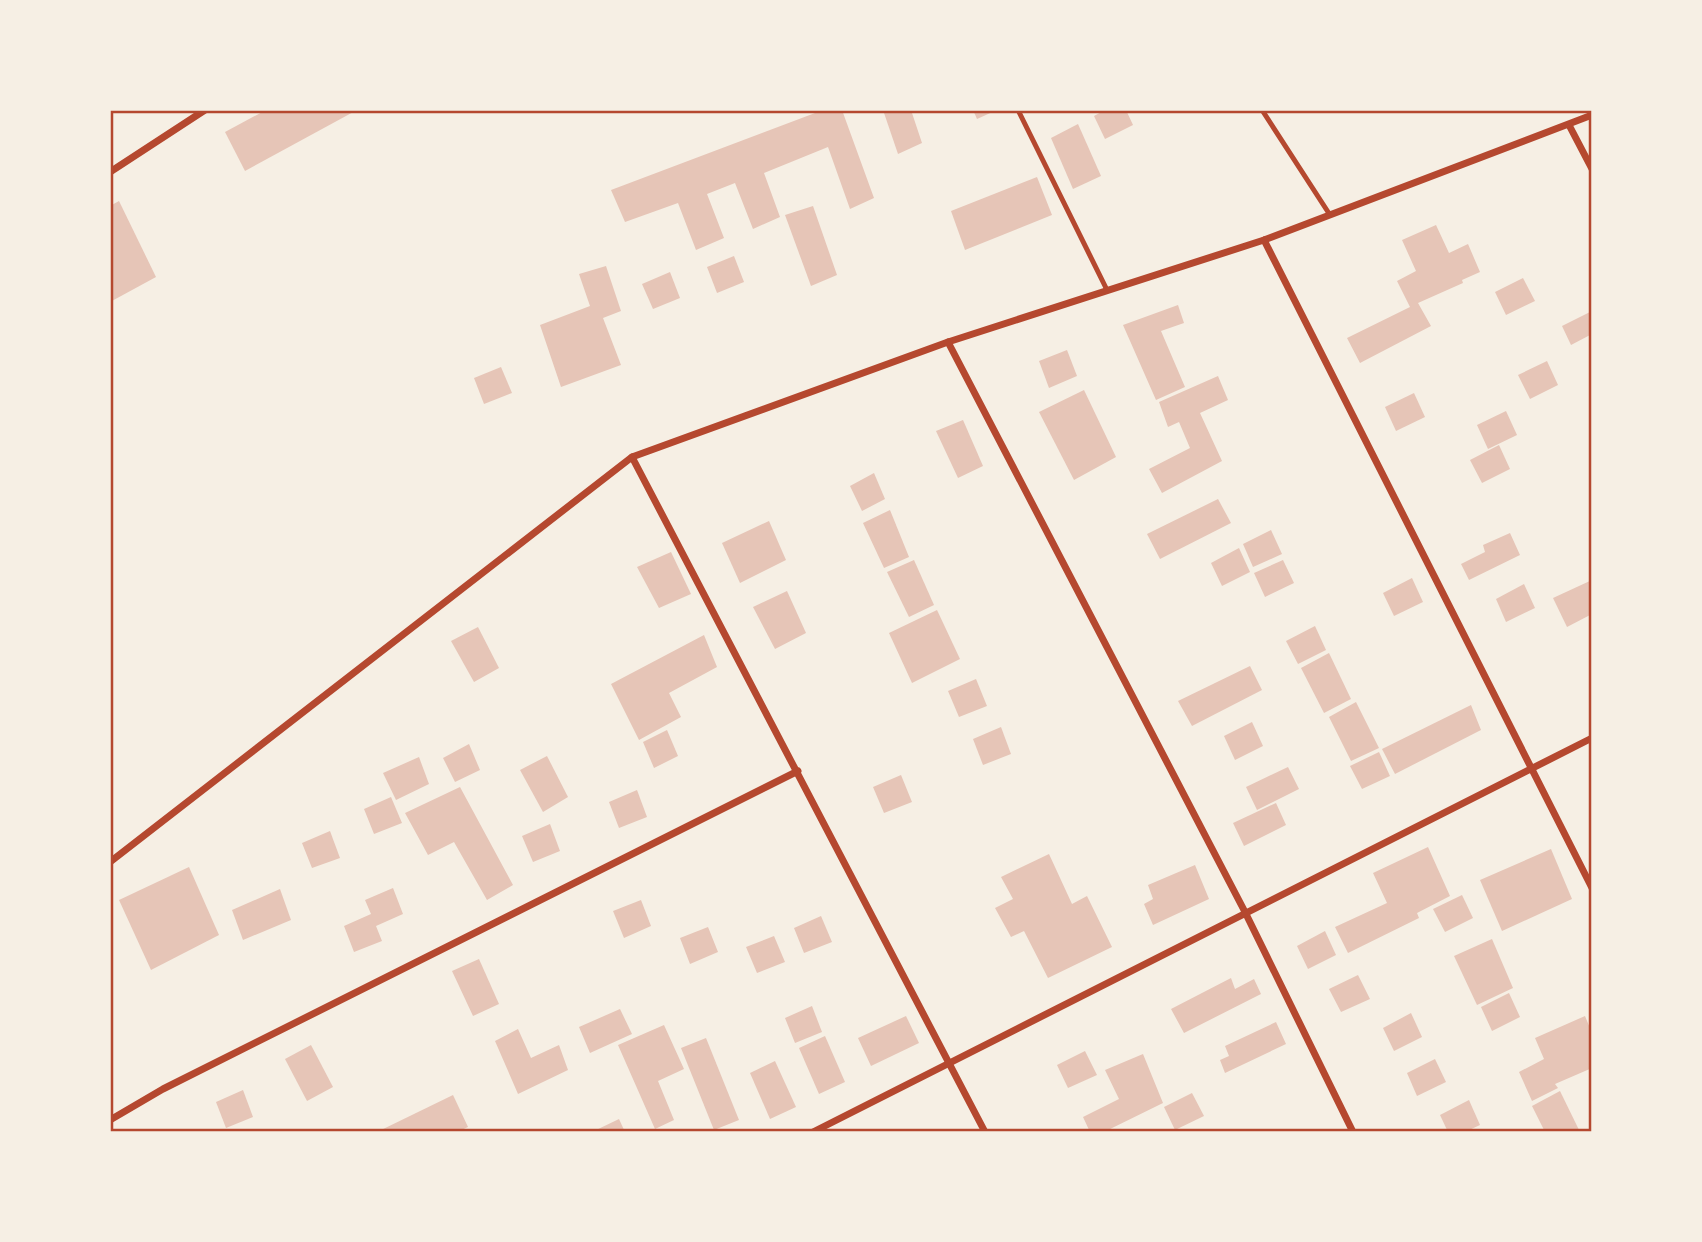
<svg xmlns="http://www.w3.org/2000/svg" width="1702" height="1242" font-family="'Source Sans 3',sans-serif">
<rect width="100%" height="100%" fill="#f6efe4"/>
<g fill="#e6c5b7">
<polygon points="266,110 357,110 245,171 225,132"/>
<polygon points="823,110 842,110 874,198 850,209 828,147 764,173 780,217 753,229 735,183 707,194 724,238 696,250 678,203 625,222 611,190"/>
<polygon points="883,110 911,110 922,143 898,154"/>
<polygon points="973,110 997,110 977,119"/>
<polygon points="1105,110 1126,110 1133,125 1105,139 1094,116"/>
<polygon points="1078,124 1101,176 1073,189 1051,138"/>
<polygon points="1037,177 1052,215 965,250 951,211"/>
<polygon points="119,201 156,277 110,302 110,206"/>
<polygon points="813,206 837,275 811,286 785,215"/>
<polygon points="1436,225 1449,253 1468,244 1480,272 1462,280 1463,283 1418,303 1431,326 1360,363 1347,338 1410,307 1397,281 1416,271 1402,240"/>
<polygon points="734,256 744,282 717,293 707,267"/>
<polygon points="606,266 621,311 603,318 621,365 561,387 540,325 590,306 579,274"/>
<polygon points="670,272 680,298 653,309 642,284"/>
<polygon points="1523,278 1535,301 1506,315 1495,292"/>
<polygon points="1178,305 1184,323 1161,331 1185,387 1156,400 1123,325"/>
<polygon points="1592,311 1592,334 1571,345 1562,326"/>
<polygon points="1067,350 1077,376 1049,388 1039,361"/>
<polygon points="1547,361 1558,385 1530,399 1518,375"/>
<polygon points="501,367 512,393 484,404 474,378"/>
<polygon points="1218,376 1228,400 1200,413 1222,461 1162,493 1149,469 1190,448 1179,422 1168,427 1159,402"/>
<polygon points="1084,390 1116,457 1074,480 1039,412"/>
<polygon points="1414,393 1425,417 1396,431 1385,407"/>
<polygon points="1506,411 1517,435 1488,449 1477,425"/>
<polygon points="963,420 983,466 958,478 936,431"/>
<polygon points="1499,445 1510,469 1482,483 1470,460"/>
<polygon points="874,473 885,499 862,511 850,486"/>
<polygon points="1218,499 1231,523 1160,559 1147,534"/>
<polygon points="890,510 909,557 884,568 863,523"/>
<polygon points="769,521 786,560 740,583 722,543"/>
<polygon points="1271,530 1282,554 1253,567 1243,544"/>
<polygon points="1510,533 1520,555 1469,580 1461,564 1485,552 1483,545"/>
<polygon points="1239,548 1250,572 1222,586 1211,563"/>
<polygon points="671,552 691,594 659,608 637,567"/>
<polygon points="914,560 934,605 909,617 887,572"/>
<polygon points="1283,560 1294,583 1265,597 1254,573"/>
<polygon points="1412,578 1423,602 1394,616 1383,593"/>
<polygon points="1592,580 1592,614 1567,627 1553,598"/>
<polygon points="1524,584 1535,608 1506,622 1496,599"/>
<polygon points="787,591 806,633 775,649 753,607"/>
<polygon points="937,610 960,659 912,683 889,633"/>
<polygon points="1315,626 1326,650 1298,664 1286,641"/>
<polygon points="478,627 499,668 474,682 451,641"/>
<polygon points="704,635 717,667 669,693 681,717 639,740 611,684"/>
<polygon points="1329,653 1351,699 1324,713 1301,668"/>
<polygon points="1250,666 1262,690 1192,726 1178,701"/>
<polygon points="976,679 987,706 959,717 948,691"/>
<polygon points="1356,702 1379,748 1351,761 1329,717"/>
<polygon points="1471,705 1481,730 1395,774 1382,749"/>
<polygon points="1252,722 1263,746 1235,760 1224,736"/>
<polygon points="1001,727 1011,754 983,765 973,739"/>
<polygon points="667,730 678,756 654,768 643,742"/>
<polygon points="469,744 480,770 455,782 443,758"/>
<polygon points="1379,752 1390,776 1362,789 1350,766"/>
<polygon points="547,756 568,797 543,812 520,770"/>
<polygon points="419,757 429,784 396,800 383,773"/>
<polygon points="1288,767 1299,789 1257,810 1246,787"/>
<polygon points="901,775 912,802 884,813 873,787"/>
<polygon points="460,787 513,885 487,900 454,842 428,855 405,813"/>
<polygon points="637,790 647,817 619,828 609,802"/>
<polygon points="391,797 402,823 374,834 364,809"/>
<polygon points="1276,803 1286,825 1244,846 1233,823"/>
<polygon points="550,824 560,851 533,862 522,836"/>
<polygon points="330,831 340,858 312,868 302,843"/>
<polygon points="1428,847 1450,896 1417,913 1419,918 1348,953 1335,927 1387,903 1373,873"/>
<polygon points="1551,849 1572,899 1502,931 1480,880"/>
<polygon points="1049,854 1072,904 1087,896 1112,947 1048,978 1024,931 1011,937 995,908 1013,899 1001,877"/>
<polygon points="1195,865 1209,899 1153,925 1144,904 1153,899 1148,885"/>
<polygon points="189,867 219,935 151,970 119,900"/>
<polygon points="393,888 403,914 376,926 382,941 354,952 344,926 371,914 365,900"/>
<polygon points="280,889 291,920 243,940 232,910"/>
<polygon points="1462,895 1473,918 1445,932 1433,909"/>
<polygon points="641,900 651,926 624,938 613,911"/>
<polygon points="821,916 832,942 804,953 794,928"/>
<polygon points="708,927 718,952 690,964 680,938"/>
<polygon points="1325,931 1336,955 1308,969 1297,946"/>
<polygon points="774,936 785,962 757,973 746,947"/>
<polygon points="1492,939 1513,988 1477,1005 1454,956"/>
<polygon points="479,959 499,1004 473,1016 452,971"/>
<polygon points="1358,975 1370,999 1341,1012 1329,989"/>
<polygon points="1231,978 1235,989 1254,979 1261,994 1184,1033 1171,1009"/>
<polygon points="1509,993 1520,1017 1492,1031 1481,1007"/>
<polygon points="812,1006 822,1032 795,1043 785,1018"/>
<polygon points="620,1009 632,1034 590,1053 579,1027"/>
<polygon points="1411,1013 1422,1037 1394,1051 1383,1028"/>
<polygon points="906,1016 919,1043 871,1066 858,1038"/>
<polygon points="1585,1016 1592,1033 1592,1068 1555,1084 1558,1088 1532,1101 1519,1072 1544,1059 1535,1038"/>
<polygon points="1276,1022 1286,1044 1225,1073 1220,1060 1229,1056 1225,1046"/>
<polygon points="664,1025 684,1069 658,1081 674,1120 655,1129 618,1045"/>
<polygon points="518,1029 531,1058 559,1045 568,1070 518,1094 495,1041"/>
<polygon points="825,1036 845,1082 819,1094 799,1048"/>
<polygon points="706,1038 739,1120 714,1130 681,1048"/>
<polygon points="311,1045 333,1087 307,1101 285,1059"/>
<polygon points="1085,1051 1097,1075 1068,1088 1057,1065"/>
<polygon points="1143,1054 1163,1103 1104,1132 1090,1132 1083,1117 1119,1099 1105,1070"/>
<polygon points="1435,1059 1446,1082 1417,1096 1407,1073"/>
<polygon points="775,1061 796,1107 770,1119 750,1073"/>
<polygon points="243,1090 253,1117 226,1128 216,1102"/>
<polygon points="1560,1091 1580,1132 1545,1132 1532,1106"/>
<polygon points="1192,1093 1204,1116 1175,1130 1164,1107"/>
<polygon points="453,1095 468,1127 457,1132 377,1132"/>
<polygon points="1469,1100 1480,1125 1465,1132 1448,1132 1440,1115"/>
<polygon points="619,1119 625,1132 592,1132"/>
</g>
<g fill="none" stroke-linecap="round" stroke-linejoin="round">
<g stroke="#b5482f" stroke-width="5">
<polyline points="1018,110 1107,290"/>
<polyline points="1262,110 1330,215"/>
</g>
<g stroke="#b5482f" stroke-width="7">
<polyline points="1569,125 1592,169"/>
<polyline points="110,172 205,110"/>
<polyline points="1264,240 1592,888"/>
<polyline points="948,342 1245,912 1353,1132"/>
<polyline points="632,457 985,1132"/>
<polyline points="110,862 632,457 948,342 1264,240 1592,115"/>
<polyline points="110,1120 163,1089 798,771"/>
<polyline points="813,1132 1592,738"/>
</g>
</g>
<rect width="1702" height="1242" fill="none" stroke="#f6efe4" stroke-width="224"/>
<rect x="112" y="112" width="1478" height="1018" fill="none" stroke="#b5482f" stroke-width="2.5"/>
</svg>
